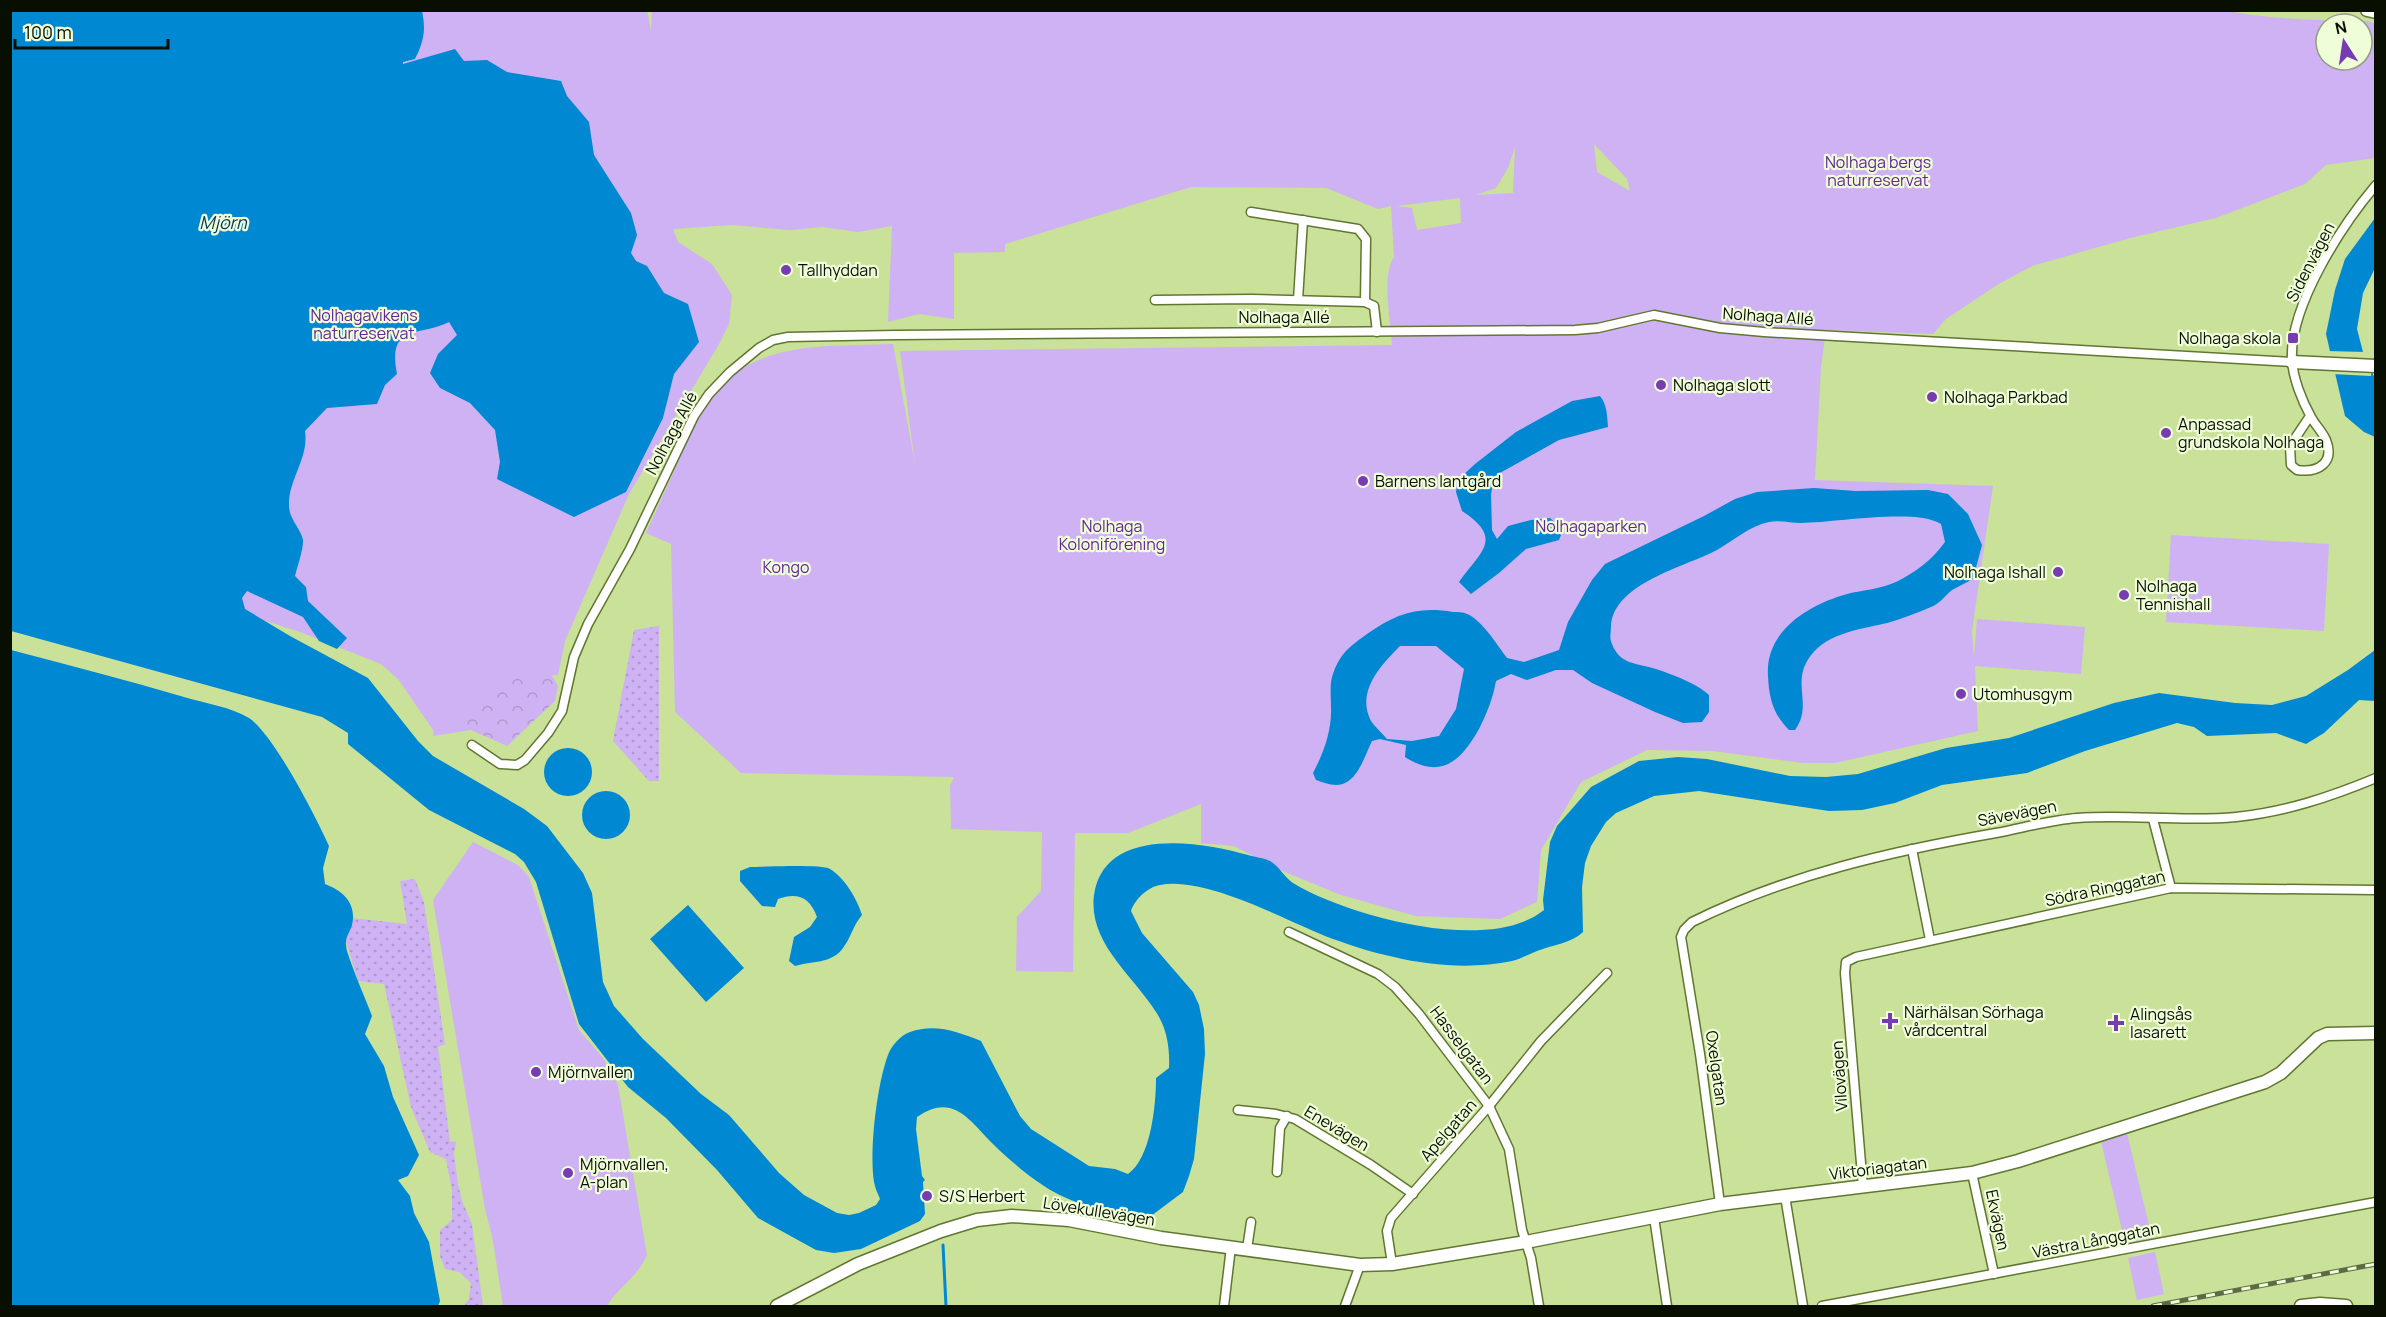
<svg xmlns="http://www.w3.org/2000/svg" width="2386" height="1317" font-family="Manrope,sans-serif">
<defs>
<pattern id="grass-dots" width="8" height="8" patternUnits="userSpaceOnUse" patternTransform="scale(1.5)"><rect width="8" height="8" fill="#ceb2f3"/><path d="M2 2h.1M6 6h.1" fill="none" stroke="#af98cf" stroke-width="1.8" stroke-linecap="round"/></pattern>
<pattern id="forest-crowns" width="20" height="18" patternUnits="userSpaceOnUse" patternTransform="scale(1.5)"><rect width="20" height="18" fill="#ceb2f3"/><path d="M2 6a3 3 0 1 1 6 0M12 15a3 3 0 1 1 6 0" fill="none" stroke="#af98cf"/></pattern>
</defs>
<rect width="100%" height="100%" fill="#c9e199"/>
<g fill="url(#grass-dots)">
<polygon points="659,626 659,781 649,781 613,741 634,630"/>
<polygon points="415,879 424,902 445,1044 438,1047 450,1141 456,1142 454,1154 458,1184 462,1201 472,1224 483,1306 464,1306 469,1299 471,1283 459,1272 445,1269 440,1256 440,1230 452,1220 452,1191 446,1159 430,1152 411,1107 384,984 358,981 345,938 351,927 352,918 407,924 400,881"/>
</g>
<polygon fill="url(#forest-crowns)" points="543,660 558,686 555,701 507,746 471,730 433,736 437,691"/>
<g fill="#ceb2f3" fill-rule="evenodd">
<path d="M647 10 651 31 652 10H2220C2269 19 2317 21 2367 21L2375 24V158L2326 165 2305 184 2216 218 2130 238 2032 266 1997 285 1946 319 1933 334 1826 330 1821 367 1815 480 1993 486 1972 631 1974 657 1977 619 2085 627 2081 674 1975 666 1978 731 1835 763H1803L1712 751 1647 750 1581 782 1541 850 1537 902 1500 919 1416 916 1341 895 1280 870 1234 846 1201 843V804L1128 833H1075L1073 972 1016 971 1017 917 1041 891 1042 832 951 829 950 786 954 777 741 773 675 712 671 544 646 533 703 407C749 339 819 347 893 344L915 464 900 351 1392 345C1391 322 1381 276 1394 257L1391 206 1378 209 1326 188 1191 187 1005 244V252L954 253V319L919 314 888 322 892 226 858 232 822 227 790 230 731 225 673 229 678 242 712 264 732 295 729 324 718 346 629 494 565 641 558 675C545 676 531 675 519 678 494 686 470 705 458 729L433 730 398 679 381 664 300 632 11 539V11ZM2326 24H2362V60H2326ZM1594 144 1627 179 1630 191 1597 172ZM1515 147 1513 193 1476 195 1496 188 1508 168ZM1460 198 1461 223 1417 230 1412 208 1397 206Z"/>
<polygon points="2171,535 2329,544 2324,631 2166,622"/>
<path d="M473 842 518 865 529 877 579 1030 603 1058 618 1085 647 1255C636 1279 619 1286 607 1306H503L493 1241 485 1209 433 900Z"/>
<polygon points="2126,1129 2152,1238 2125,1243 2100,1137"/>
<polygon points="2155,1252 2164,1294 2137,1300 2128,1258"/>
</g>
<g fill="#0088d2" fill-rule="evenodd">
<path d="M10 11H422C426 30 424 41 415 59L403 62V64L455 49 464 61 487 60 507 72 561 81 567 96 589 122 594 155 631 213 637 235 631 253 636 261 647 266 664 293 688 304 699 342 674 374 663 418 626 492 574 517 497 479 500 462 495 430 470 403 440 388 430 373 438 354 457 335 449 322C419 337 387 323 397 374L385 385 377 404 327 408 305 431C309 459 288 479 289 506 289 519 301 529 303 540 304 547 297 568 295 576L306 587 308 601 347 638 337 649 319 641 303 617 247 591 242 598 245 609 290 636 368 678 418 741 433 756 524 809 547 826 583 873 592 893 603 982 614 1006 643 1039 701 1094 729 1115 779 1173 804 1195 837 1213 849 1215 859 1213 876 1205 880 1199C878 1194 875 1188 874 1182 869 1151 877 1084 888 1055 891 1046 901 1035 910 1032 935 1023 958 1032 981 1041L1020 1116 1031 1129 1089 1166 1115 1169 1128 1174C1151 1158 1156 1105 1156 1078L1169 1068C1170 1049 1167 1028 1156 1012 1133 975 1088 943 1094 895 1104 826 1200 841 1248 855 1254 857 1264 858 1270 861 1279 866 1284 877 1293 883 1347 916 1489 955 1544 910L1543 900 1550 842 1557 826 1591 787 1639 761 1678 757 1707 759 1790 776 1826 777 1858 774 1946 748 2009 738 2114 703 2159 693 2235 703 2272 705 2306 696 2348 670 2375 650V701L2359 700 2324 733 2306 744 2276 733 2207 736 2194 727 2177 723 2085 751 2027 773 1942 785 1895 803 1862 810 1829 811 1699 791 1654 796 1616 813 1606 822 1591 846 1585 863 1582 887 1583 932C1572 943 1552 945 1537 951 1529 954 1521 959 1512 961 1475 969 1431 966 1394 957 1374 953 1353 946 1333 939 1288 922 1207 876 1160 885 1148 887 1135 899 1131 911L1142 933 1193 992 1199 1005 1204 1029 1205 1054 1194 1159 1189 1176 1183 1192 1151 1216C1120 1215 1081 1207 1054 1192 1034 1181 1009 1160 993 1144 969 1120 953 1092 917 1117L916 1129 922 1176 925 1180 923 1182 925 1214 920 1221 861 1249 834 1253 816 1250 758 1218 717 1170 666 1118 628 1087 579 1024 536 882 524 862 515 854 429 810 348 744V733L322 717 11 631Z"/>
<polygon points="2375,218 2375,268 2363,293 2357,329 2363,352 2375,379 2375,437 2364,432 2345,416 2326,334 2335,290 2345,259"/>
<path d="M1600 396C1607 404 1607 416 1608 427L1559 440 1498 474 1493 481 1491 495 1492 530 1497 539 1508 526 1531 520 1550 518 1559 526 1561 535 1559 540 1526 549 1499 573 1471 594 1459 582C1480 552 1505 539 1462 511L1456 492 1457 486 1461 477 1475 464 1516 432 1572 401Z"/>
<path d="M1814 488 1856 491 1928 490 1948 494 1968 514 1982 545 1973 579C1966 583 1959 586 1952 590 1945 596 1939 604 1931 607 1917 613 1901 619 1887 623 1858 630 1822 633 1806 663 1794 686 1812 707 1795 730H1789C1773 714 1769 698 1768 676 1765 631 1808 605 1847 594 1863 590 1881 589 1896 582 1916 572 1932 560 1945 542L1941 524C1915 508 1834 523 1801 523 1791 523 1779 520 1769 522 1751 525 1733 541 1717 550 1685 567 1614 583 1611 626 1611 632 1609 638 1612 644 1620 665 1637 663 1656 669 1671 674 1698 684 1709 695V712L1702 722 1683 723 1655 712 1592 683 1573 670H1556L1527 680 1511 674 1496 681C1493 698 1487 713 1479 729 1461 761 1441 780 1405 757L1406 745 1380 739 1372 741C1364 757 1357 785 1336 785 1330 785 1322 782 1316 780L1313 773C1324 752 1332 730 1331 707 1331 693 1329 683 1334 671 1341 652 1352 645 1367 634 1396 614 1417 606 1453 612 1457 612 1463 612 1467 614 1482 620 1498 646 1507 658L1524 662 1559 650 1568 622 1592 580 1605 564 1704 516 1735 499 1757 492ZM1400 646H1436L1464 669 1456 709 1439 736 1412 741 1387 739C1382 733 1375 727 1371 721 1356 692 1380 666 1400 646Z"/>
<path d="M11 650C68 665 126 680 184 697 204 703 231 707 249 718 274 735 316 817 329 846L323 868 325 884C343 891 357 903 352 925 348 937 344 937 347 951 354 973 364 995 372 1016L365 1034 384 1066 393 1097 419 1155 408 1176 398 1180 410 1196 414 1213 429 1242 440 1301 438 1306H11Z"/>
<circle cx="568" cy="772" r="24"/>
<circle cx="606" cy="815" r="24"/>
<path d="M750 867C764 867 821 864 830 869 845 878 857 899 862 915 853 925 851 938 843 948 832 964 811 961 795 966L789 961 794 937 810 927 817 917C810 897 797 892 778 899L775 907 762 906 740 881V871Z"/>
<polygon points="688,905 744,968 706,1002 650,939"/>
</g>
<polygon fill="#c9e199" points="2326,351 2366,352 2372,364 2371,376 2332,374"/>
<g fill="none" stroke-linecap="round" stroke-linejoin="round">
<polyline stroke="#0088d2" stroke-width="3" points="943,1245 946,1306"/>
<g stroke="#617631" stroke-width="11">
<g id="street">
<polyline points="1251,212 1358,229 1366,239 1365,302"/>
<polyline points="1155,300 1252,299 1365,302 1374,306 1377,332"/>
<polyline points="1298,300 1303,220"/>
<path d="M2310 416 2290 446 2291 465 2297 470C2318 473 2335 463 2326 440 2322 431 2315 425 2311 417 2302 401 2293 378 2292 360 2289 306 2342 225 2376 185"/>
<polyline points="472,745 500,764 517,765 525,760 548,733 562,711 574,657 588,624 630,549 694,416 709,394 730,372 759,348 773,340 788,337 896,335 1575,330 1598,328 1654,315 1720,328 1764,332 2292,362"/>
<polyline points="2153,819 2171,888"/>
<polyline points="1912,849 1930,940"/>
<polyline points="1289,932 1378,974 1395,987 1419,1014 1489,1106 1509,1149 1522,1230 1531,1258 1539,1306"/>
<polyline points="1238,1110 1276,1114 1295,1119 1371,1165 1413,1194"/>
<polyline points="1277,1172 1280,1128 1287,1116"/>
<polyline points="1972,1173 1994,1274"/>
<polyline points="1863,1187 1845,973 1846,962 1856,957 2171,888 2376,890"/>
<polyline points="1785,1196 1803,1306"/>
<path d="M1720 1204 1700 1054 1681 937 1684 930 1692 922C1787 875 1892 851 1996 833 2023 828 2050 820 2077 818 2129 814 2183 822 2236 817 2285 812 2330 797 2376 778"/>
<polyline points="1654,1217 1667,1306"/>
<polyline points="1247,1249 1251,1222"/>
<polyline points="1392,1264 1387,1231 1391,1218 1489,1106 1541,1041 1607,973"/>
<polyline points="1224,1306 1231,1247"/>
<polyline points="1345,1306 1360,1265"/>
<polyline points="1822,1306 2376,1202"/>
</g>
</g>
<g stroke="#617631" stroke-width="15">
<g id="secondary">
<polyline points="2367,10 2376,12"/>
<polyline points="2292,362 2376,366"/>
<polyline points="777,1306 858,1264 941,1231 977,1220 1012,1216 1069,1220 1161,1238 1360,1265 1392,1264 1526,1242 1720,1204 1972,1173 2018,1161 2265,1082 2281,1073 2318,1038 2327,1034 2376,1033"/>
<polyline points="2301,1306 2320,1304 2346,1306"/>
</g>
</g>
<use href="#street" stroke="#fff" stroke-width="8"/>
<use href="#secondary" stroke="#fff" stroke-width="12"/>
<g stroke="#5c6b43" stroke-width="5">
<polyline id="rail" points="2153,1306 2376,1264"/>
</g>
<use href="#rail" stroke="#f0fdd9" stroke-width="3" stroke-dasharray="9" stroke-linecap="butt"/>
</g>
<g fill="#773cb1" stroke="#f0fdd9" stroke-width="2">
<circle cx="786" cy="270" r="6"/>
<rect x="2287" y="332" width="12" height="12" rx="3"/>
<circle cx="1661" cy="385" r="6"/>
<circle cx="1932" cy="397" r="6"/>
<circle cx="2166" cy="433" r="6"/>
<circle cx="1363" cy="481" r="6"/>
<circle cx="2058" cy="572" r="6"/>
<circle cx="2124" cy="595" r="6"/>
<circle cx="1961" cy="694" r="6"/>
<path d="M1887 1012h6v6h6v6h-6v6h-6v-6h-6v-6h6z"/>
<path d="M2113 1014h6v6h6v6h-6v6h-6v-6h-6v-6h6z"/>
<circle cx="536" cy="1072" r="6"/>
<circle cx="568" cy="1173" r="6"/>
<circle cx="927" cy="1196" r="6"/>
</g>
<g text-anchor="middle" stroke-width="4.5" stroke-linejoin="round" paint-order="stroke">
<g font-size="16" fill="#632599" stroke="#f0fdd9">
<text x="1878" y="168">Nolhaga bergs<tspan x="1878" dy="18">naturreservat</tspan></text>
<text x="364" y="321">Nolhagavikens<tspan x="364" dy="18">naturreservat</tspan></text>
<text x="1112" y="532">Nolhaga<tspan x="1112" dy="18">Koloniförening</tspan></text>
<text x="1591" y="532">Nolhagaparken</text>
<text x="786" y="573">Kongo</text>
</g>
<g font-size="16" fill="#080f00" stroke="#f0fdd9">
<text transform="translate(2310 262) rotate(-63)" y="6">Sidenvägen</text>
<text transform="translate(1768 316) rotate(4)" y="6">Nolhaga Allé</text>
<text x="1284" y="323">Nolhaga Allé</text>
<text transform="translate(671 433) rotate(-62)" y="6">Nolhaga Allé</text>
<text transform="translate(2017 813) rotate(-11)" y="6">Sävevägen</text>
<text transform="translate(2105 888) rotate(-12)" y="6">Södra Ringgatan</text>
<text transform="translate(1462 1045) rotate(53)" y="6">Hasselgatan</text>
<text transform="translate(1717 1068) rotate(82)" y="6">Oxelgatan</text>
<text transform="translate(1839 1076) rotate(-94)" y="6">Vilovägen</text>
<text transform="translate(1337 1128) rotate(31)" y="6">Enevägen</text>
<text transform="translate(1448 1130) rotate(-49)" y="6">Apelgatan</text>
<text transform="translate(1878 1168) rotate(-7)" y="6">Viktoriagatan</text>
<text transform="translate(1099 1211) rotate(9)" y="6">Lövekullevägen</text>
<text transform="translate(1998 1220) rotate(78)" y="6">Ekvägen</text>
<text transform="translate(2096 1240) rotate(-11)" y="6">Västra Långgatan</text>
</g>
<g font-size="16" fill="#080f00" stroke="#f0fdd9" text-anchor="start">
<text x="798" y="276">Tallhyddan</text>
<text x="2281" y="344" text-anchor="end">Nolhaga skola</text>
<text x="1673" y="391">Nolhaga slott</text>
<text x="1944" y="403">Nolhaga Parkbad</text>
<text x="2178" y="430">Anpassad<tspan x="2178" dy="18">grundskola Nolhaga</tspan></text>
<text x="1375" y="487">Barnens lantgård</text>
<text x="2046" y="578" text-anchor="end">Nolhaga Ishall</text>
<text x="2136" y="592">Nolhaga<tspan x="2136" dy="18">Tennishall</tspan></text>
<text x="1973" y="700">Utomhusgym</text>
<text x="1904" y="1018">Närhälsan Sörhaga<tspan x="1904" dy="18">vårdcentral</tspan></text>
<text x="2130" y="1020">Alingsås<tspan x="2130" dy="18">lasarett</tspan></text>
<text x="548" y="1078">Mjörnvallen</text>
<text x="580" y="1170">Mjörnvallen,<tspan x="580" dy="18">A-plan</tspan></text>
<text x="939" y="1202">S/S Herbert</text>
</g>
<g font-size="18" font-style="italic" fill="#0b3857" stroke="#f0fdd9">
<text x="223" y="229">Mjörn</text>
</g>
</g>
<rect width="2386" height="1317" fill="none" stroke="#080f00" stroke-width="24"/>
<g transform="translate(2344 42) rotate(348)"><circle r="28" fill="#f0fdd9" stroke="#939e82" stroke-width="1.5"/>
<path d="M0-4.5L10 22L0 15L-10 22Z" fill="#773cb1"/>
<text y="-9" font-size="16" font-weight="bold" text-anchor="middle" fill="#080f00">N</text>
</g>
<path d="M15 39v9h153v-9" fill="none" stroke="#080f00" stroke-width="3"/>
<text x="24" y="39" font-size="18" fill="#080f00" stroke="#f0fdd9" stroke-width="4.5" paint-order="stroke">100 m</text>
</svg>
